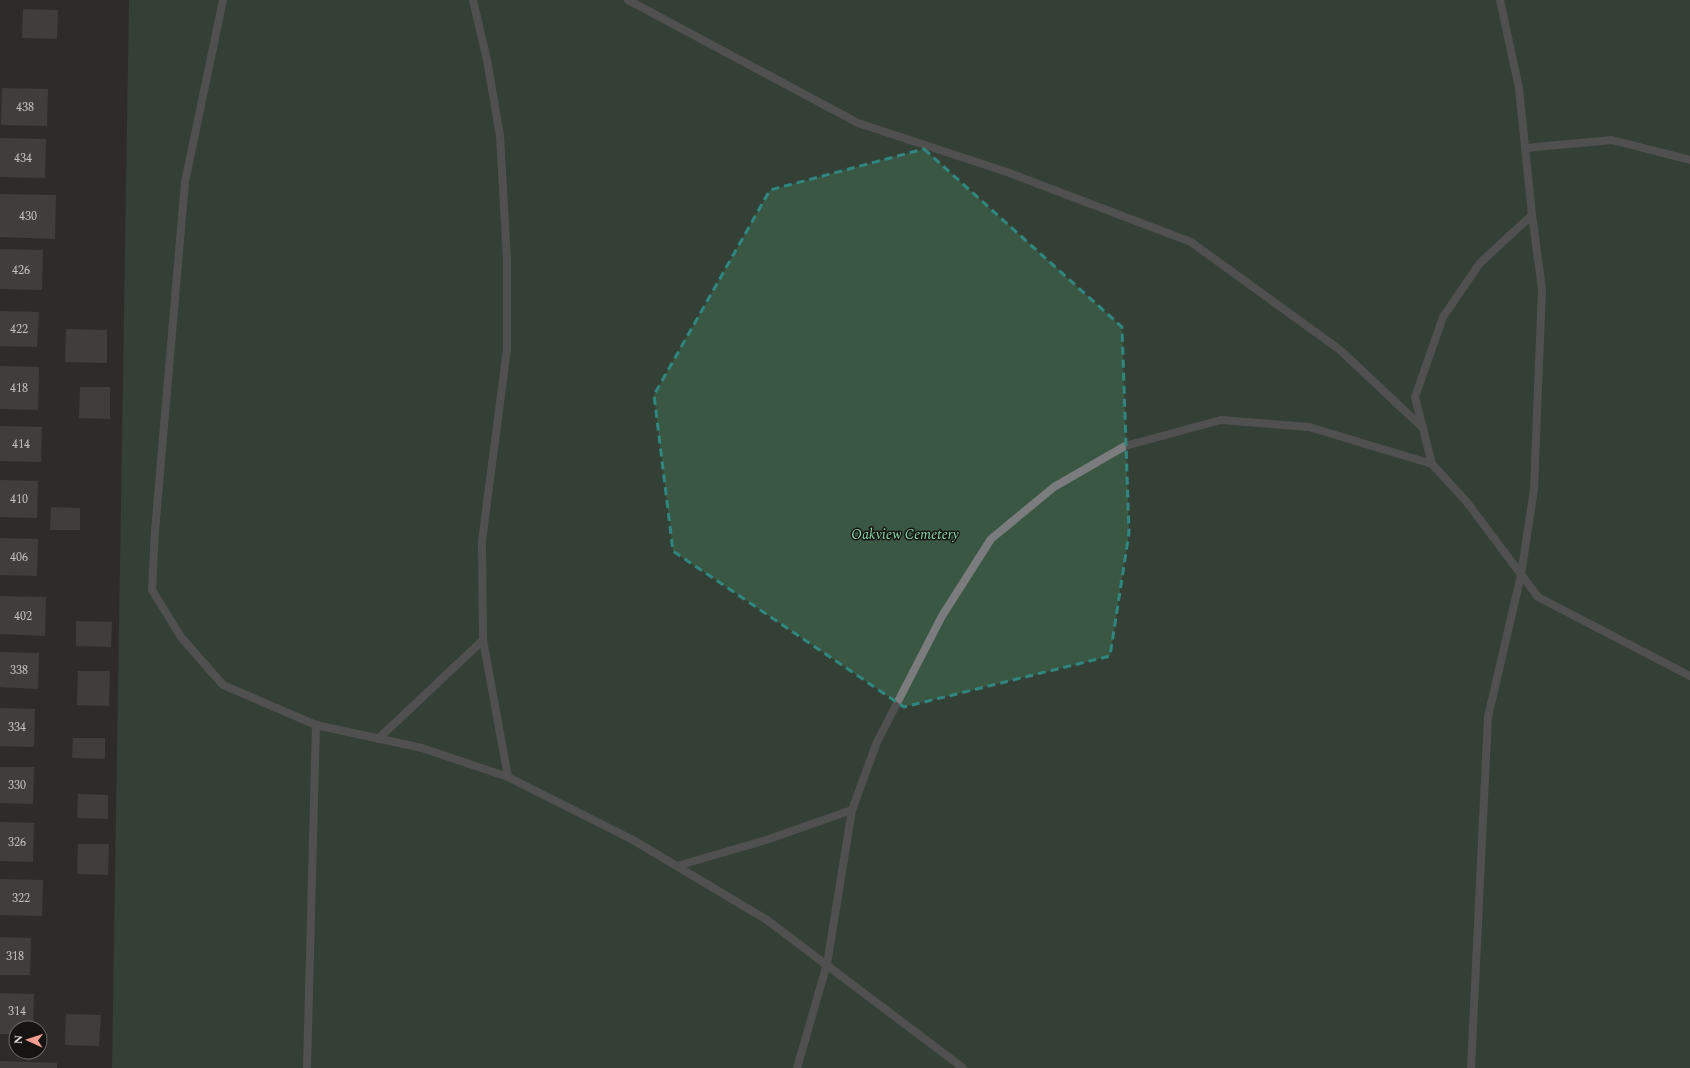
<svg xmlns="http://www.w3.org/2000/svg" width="1690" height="1068" font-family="Spectral,serif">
<rect width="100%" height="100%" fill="#302b29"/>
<polygon fill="#3a5743" points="129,0 1690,0 1690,1068 112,1068"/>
<g fill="#555256">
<polygon points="23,9 58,10 57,39 22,38"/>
<polygon points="2,88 48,89 47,126 1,125"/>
<polygon points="0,138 46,139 45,178 0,177"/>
<polygon points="0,194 56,195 55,239 0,237"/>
<polygon points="0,249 43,250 42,290 0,289"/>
<polygon points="0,311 39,312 37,347 0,346"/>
<polygon points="66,329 107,330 107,363 65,362"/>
<polygon points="0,366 39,367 38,410 0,409"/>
<polygon points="80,387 110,387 110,419 79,418"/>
<polygon points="0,426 42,427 41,462 0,461"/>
<polygon points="0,480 38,481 37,518 0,517"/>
<polygon points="51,507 80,508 80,530 50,530"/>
<polygon points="0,538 38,539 37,576 0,575"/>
<polygon points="0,596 46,597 45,636 0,634"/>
<polygon points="76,621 112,622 111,647 76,646"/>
<polygon points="0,652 39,653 38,689 0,687"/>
<polygon points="78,671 110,671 109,706 77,705"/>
<polygon points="0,708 35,709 34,747 0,746"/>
<polygon points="73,738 105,738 105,759 72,758"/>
<polygon points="0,767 34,767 33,804 0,803"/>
<polygon points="78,794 108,795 108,819 77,818"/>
<polygon points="0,822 34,823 33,862 0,861"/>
<polygon points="78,844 109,844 108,875 77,874"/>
<polygon points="0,879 43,880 42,916 0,915"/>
<polygon points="0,937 31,938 30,975 0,975"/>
<polygon points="0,993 34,994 33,1028 16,1028 16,1034 0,1034"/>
<polygon points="66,1014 101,1015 99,1046 65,1045"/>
<polygon points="0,1061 57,1063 57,1068 0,1068"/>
</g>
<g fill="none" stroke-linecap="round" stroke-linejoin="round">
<g stroke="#7b7c7e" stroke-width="8">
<polyline points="223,0 185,182 155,531 152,590 181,637 223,685 316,725 422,748 508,777 633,840 767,920 963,1068"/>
<polyline points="473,0 487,60 500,136 507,259 507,349 482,541 483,640 508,777"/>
<polyline points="628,0 858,123 1007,172 1191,242 1340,350 1423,428"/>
<polyline points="1525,148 1612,140 1690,160"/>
<polyline points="1532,215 1480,263 1443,317 1415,397 1432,464 1466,501 1538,597 1690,676"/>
<polyline points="378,739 483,640"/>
<polyline points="677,866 766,840 852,810"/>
<polyline points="307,1068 316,725"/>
<polyline points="797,1068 827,964 852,810 877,742 942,616 991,539 1054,487 1125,446 1221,420 1309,427 1432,464"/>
<polyline points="1471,1068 1488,717 1521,575 1534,489 1542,289 1532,215 1519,88 1500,0"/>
</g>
</g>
<path d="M0 0H1690V1068H0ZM924 149 1122 327 1129 533 1110 656 904 707 673 551 654 395 770 190Z" fill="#302b29" fill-opacity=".55" fill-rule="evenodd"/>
<path fill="none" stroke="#308780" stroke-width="3" stroke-dasharray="8 5" stroke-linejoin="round" d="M924 149 1122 327 1129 533 1110 656 904 707 673 551 654 395 770 190Z"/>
<g text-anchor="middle" stroke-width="3" stroke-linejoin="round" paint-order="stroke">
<g font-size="12" fill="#c3c0c0">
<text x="25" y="111">438</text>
<text x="23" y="162">434</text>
<text x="28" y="220">430</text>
<text x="21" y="274">426</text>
<text x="19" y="333">422</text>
<text x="19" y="392">418</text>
<text x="21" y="448">414</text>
<text x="19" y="503">410</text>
<text x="19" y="561">406</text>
<text x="23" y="620">402</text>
<text x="19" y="674">338</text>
<text x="17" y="731">334</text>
<text x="17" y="789">330</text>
<text x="17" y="846">326</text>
<text x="21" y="902">322</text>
<text x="15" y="960">318</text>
<text x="17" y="1015">314</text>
</g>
<g font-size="14" font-style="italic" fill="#8bdba5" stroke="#161413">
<text x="905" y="539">Oakview Cemetery</text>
</g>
</g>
<g transform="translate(28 1040) rotate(273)"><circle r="19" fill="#161413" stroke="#6a6866"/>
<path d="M0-3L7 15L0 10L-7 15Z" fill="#f59d8e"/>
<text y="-6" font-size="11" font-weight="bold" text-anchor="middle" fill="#e8e5e3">N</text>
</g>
</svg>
